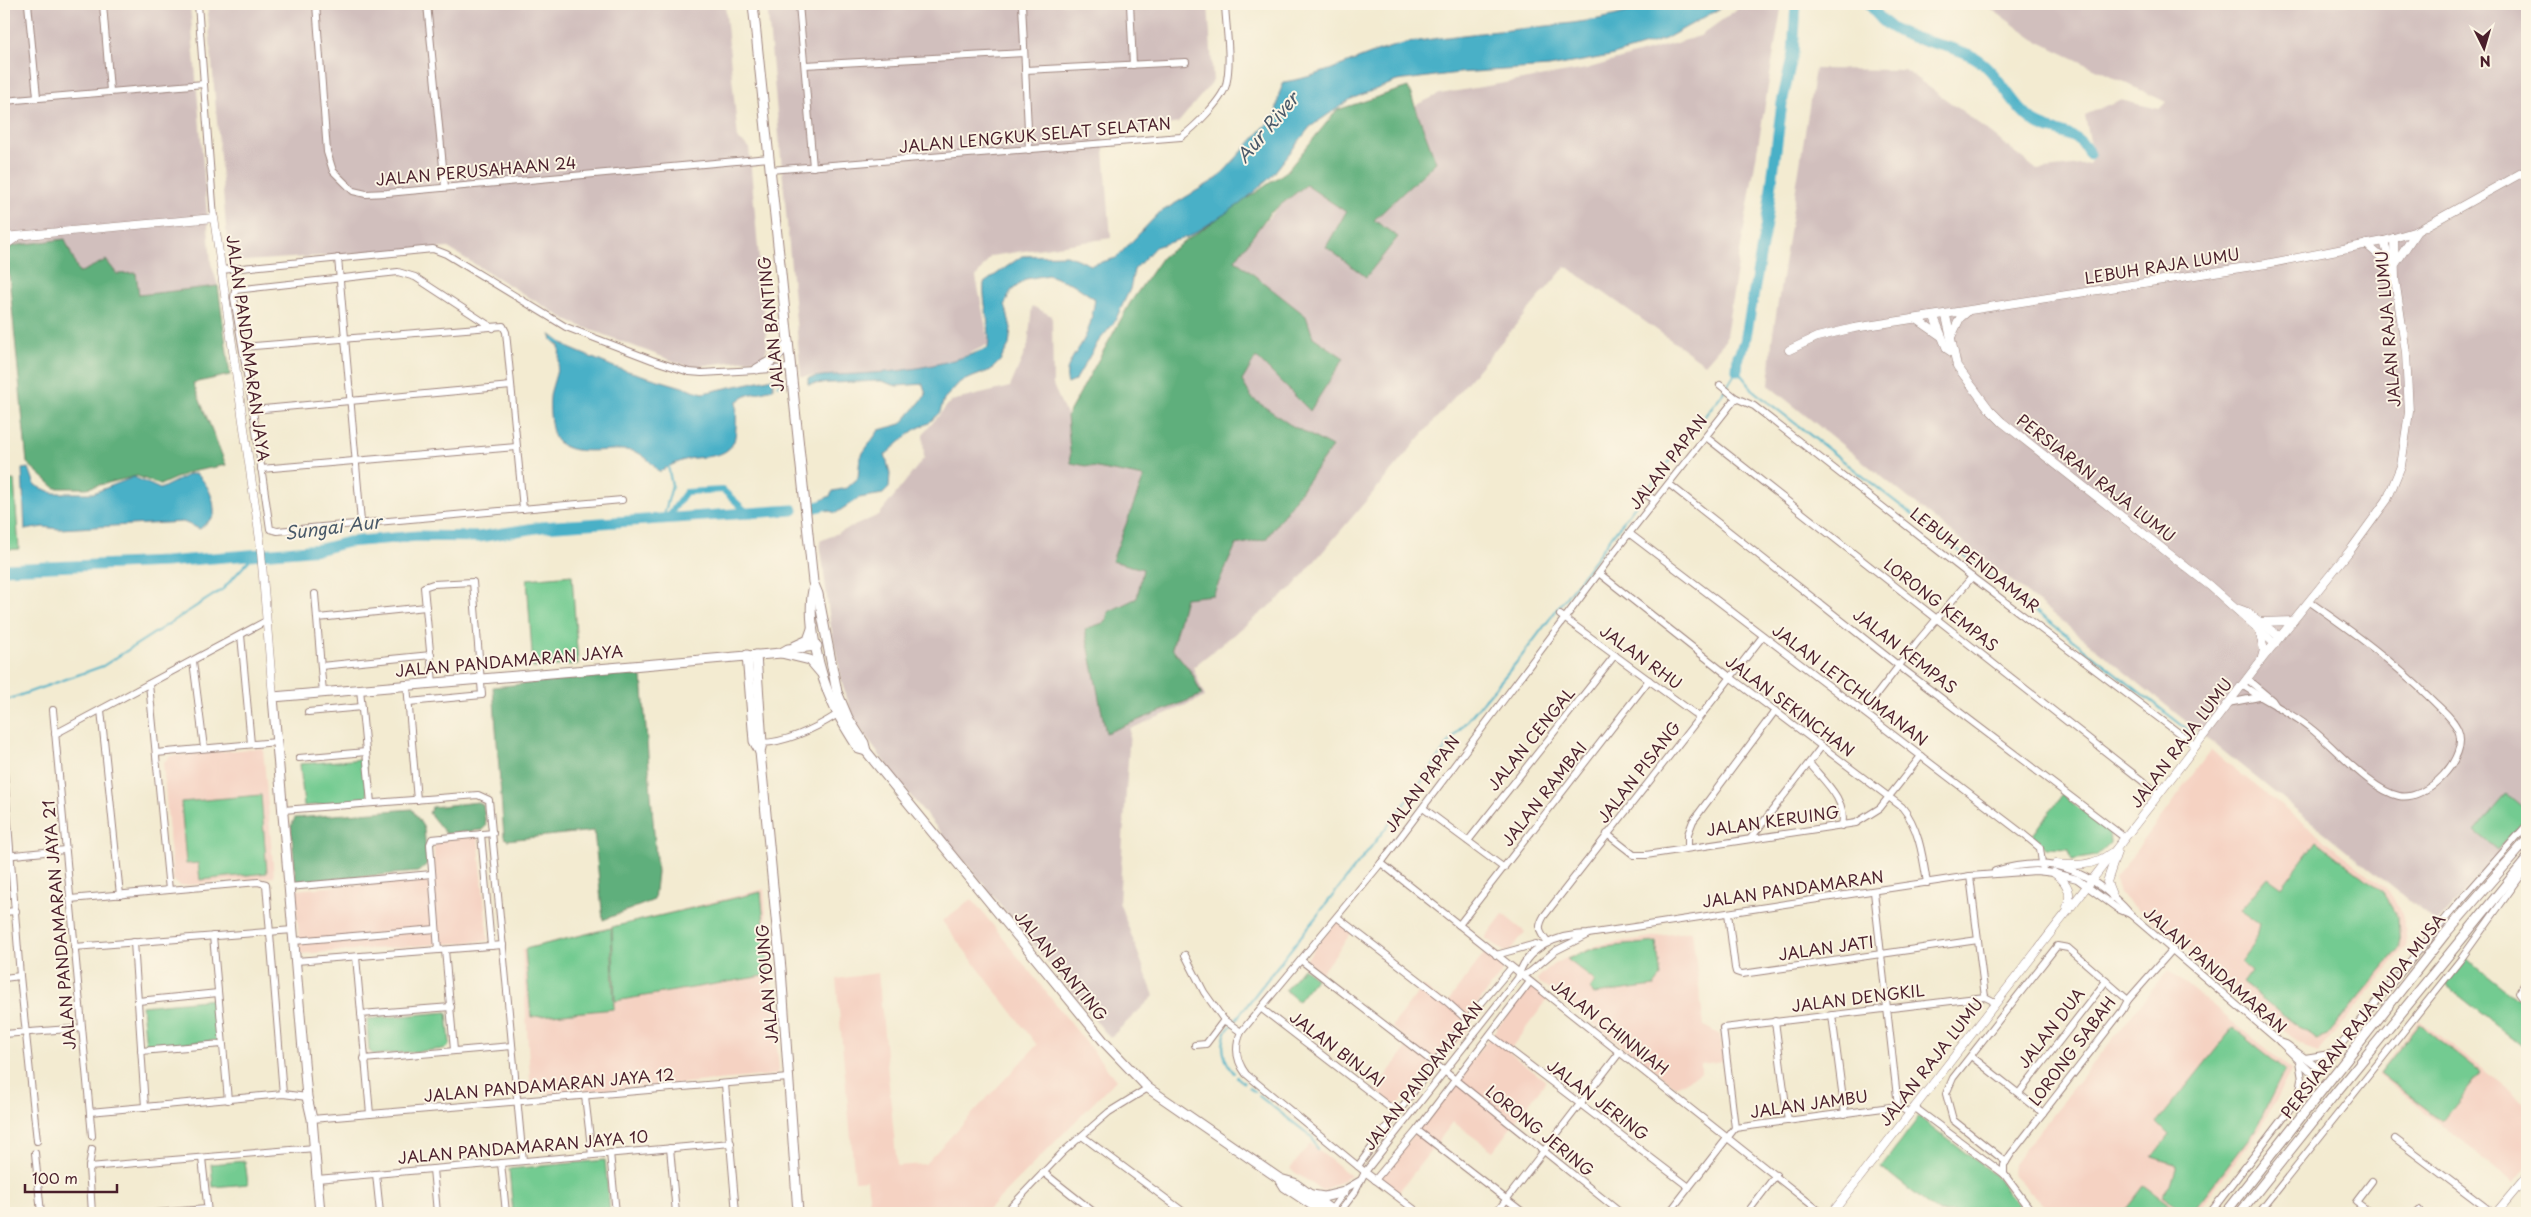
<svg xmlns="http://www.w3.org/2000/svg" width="2531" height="1217" font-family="'Playpen Sans',sans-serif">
<rect width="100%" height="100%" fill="#fcf5e5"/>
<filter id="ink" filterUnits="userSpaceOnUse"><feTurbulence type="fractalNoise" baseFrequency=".02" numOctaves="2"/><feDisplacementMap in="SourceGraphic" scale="10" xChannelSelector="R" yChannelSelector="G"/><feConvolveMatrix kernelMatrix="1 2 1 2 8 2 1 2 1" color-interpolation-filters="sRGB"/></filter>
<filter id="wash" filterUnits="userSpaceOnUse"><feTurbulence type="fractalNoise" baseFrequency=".0096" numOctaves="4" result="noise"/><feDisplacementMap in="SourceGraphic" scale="20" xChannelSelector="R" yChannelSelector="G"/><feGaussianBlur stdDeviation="1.12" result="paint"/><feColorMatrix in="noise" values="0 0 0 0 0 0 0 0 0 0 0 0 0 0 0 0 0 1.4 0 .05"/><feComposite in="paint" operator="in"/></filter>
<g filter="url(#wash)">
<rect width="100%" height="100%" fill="#f3ebd1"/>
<g fill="#f5d2c2">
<polygon points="263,748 274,877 180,886 173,880 163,763 170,756"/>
<polygon points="2211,750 2388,891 2403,915 2406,947 2319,1052 2305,1047 2119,894 2115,879"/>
<polygon points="478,836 488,941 300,954 295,890 434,877 434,841"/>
<polygon points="764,889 779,1071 775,1075 617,1089 531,1094 522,949"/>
<polygon points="972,899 1116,1080 985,1213 871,1213 867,1180 855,1181 836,979 878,973 897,1166 925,1164 1037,1045 942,921"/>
<polygon points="1503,914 1525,932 1510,951 1505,952 1485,938"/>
<polygon points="1337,920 1352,932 1321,973 1305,961"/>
<polygon points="1692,931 1704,1026 1720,1035 1723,1061 1701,1064 1701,1072 1677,1087 1536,980 1547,969 1564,959 1598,945"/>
<polygon points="1487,950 1506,967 1465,1020 1471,1026 1440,1063 1435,1059 1397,1107 1375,1090 1411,1042 1392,1028 1393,1025 1423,986 1446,1004"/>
<polygon points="2168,970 2292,1070 2260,1129 2196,1213 2051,1213 2012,1173 2013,1164"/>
<polygon points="1530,986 1548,999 1508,1052 1546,1081 1493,1151 1453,1122 1398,1193 1379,1178"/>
<polygon points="2419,1020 2527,1104 2527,1166 2514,1183 2378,1074"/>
<polygon points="1310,1144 1351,1176 1323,1191 1290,1169"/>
</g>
<g fill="#d1bfbd">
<polygon points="4,4 190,4 211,263 218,286 139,296 117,274 79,273 65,239 11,246 4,180"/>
<polygon points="207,4 725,4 738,139 749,147 767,348 763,358 689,367 570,322 448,248 229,262"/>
<polygon points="767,4 1208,4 1213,81 1178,123 1103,137 1111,238 991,256 976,277 989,344 948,364 864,375 801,376"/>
<polygon points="1744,4 1782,4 1725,341 1705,364 1566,266 1291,589 1193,667 1205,697 1130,729 1119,902 1154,996 1110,1038 896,778 856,723 843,687 830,622 820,541 879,515 924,458 923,434 951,401 1010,387 1028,345 1032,306 1052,316 1053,385 1085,457 1226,261 1347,137 1440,94 1586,69 1700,36"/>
<polygon points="1984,4 2527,4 2527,821 2437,923 1769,386 1772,340 1815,69 1905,70 1969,116 2037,170 2089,164 2093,157 2085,115 2120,100 2159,109 2166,102 2037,41"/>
</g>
<g fill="#73cb91" stroke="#5e755e">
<polygon points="14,480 19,549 4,550 4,481"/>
<polygon points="572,575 578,664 533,668 527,579"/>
<polygon points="365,759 368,801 304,806 300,764"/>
<polygon points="2507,794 2527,811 2527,817 2498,850 2475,831"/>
<polygon points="261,795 267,873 200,880 198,863 186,864 181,802"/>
<polygon points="2062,795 2109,831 2110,843 2096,856 2072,860 2069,849 2046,848 2033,835"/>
<polygon points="2316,841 2383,893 2398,918 2400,948 2327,1036 2316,1040 2242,983 2251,971 2241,962 2255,943 2259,923 2240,910 2268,877 2282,887"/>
<polygon points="761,892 769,975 615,1001 612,927"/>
<polygon points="611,928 614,1009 531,1017 525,949"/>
<polygon points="1656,942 1661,977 1654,986 1594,994 1590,989 1595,981 1567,959 1595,948"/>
<polygon points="2467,959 2527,1007 2527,1050 2446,985"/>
<polygon points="1303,968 1316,978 1298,1001 1285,990"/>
<polygon points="214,999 219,1040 146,1047 142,1006"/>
<polygon points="447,1012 450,1044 445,1049 375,1055 369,1051 367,1019"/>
<polygon points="2419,1024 2481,1073 2442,1121 2380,1073"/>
<polygon points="2233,1028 2285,1070 2255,1130 2191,1213 2187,1213 2162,1196 2171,1185 2177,1165 2152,1157 2169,1135 2157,1123"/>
<polygon points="1919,1117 1997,1177 2023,1213 1939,1213 1881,1167"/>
<polygon points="605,1160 610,1213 513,1213 509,1169"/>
<polygon points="245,1161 248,1184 213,1187 211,1164"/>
<polygon points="2144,1186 2181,1213 2123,1213"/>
</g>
<g fill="#5eaf7b" stroke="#546753">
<polygon points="1408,87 1436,162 1374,220 1398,237 1366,277 1326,247 1346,212 1306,185 1269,214 1235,260 1306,316 1313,337 1344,358 1310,411 1256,357 1242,381 1252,398 1289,424 1332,447 1266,539 1236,545 1213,595 1185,598 1172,648 1192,673 1202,695 1106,733 1085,629 1106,622 1108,612 1137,598 1143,569 1112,561 1144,477 1071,463 1067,416 1130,303 1162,257 1287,171 1337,110"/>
<polygon points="65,239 79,273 106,260 117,274 136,273 139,295 218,286 230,375 193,383 226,465 190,472 160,485 137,476 87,488 55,488 27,463 7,255 11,246"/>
<polygon points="620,674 642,677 657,872 654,900 603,920 594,831 507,840 504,837 493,687"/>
<polygon points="478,802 483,805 486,826 482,830 446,834 429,813 432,807"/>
<polygon points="412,809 424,828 427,864 418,872 296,882 291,826 295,818"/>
</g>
<g fill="#48b0c7" stroke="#496879">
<path d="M1651 4H1728L1665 39 1610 56 1549 67 1458 73 1397 81 1351 99 1310 127 1270 178 1240 204 1190 236 1155 247 1134 270 1130 289 1114 323 1098 342 1075 381 1068 384C1062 365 1078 353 1085 337 1091 325 1093 312 1095 299L1073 284 1048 275 1026 279 1011 291 1005 304 1011 328 1009 345 1000 361 991 370 960 382 944 399 940 412 929 423 914 430 885 455 890 473 889 488 883 494 859 498 836 513 820 508V501L830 496 833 491 847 488 858 478 860 457 879 430 901 424 926 395 923 384 897 386 881 381 808 384V378C830 374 850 375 872 373 910 371 953 363 988 348 992 326 982 305 984 283L1022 256 1067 255 1091 265 1116 258 1159 213 1218 178 1276 114 1279 94 1284 82C1327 76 1365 52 1407 43 1453 35 1501 31 1547 26 1582 22 1618 18 1651 4Z"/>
<path d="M550 334 569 348 614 367 703 393 773 378V389L748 395 737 401C736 412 737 432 734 441 727 459 703 456 688 459 678 462 668 466 659 472 652 464 646 456 636 452 613 445 577 459 558 442 550 435 548 402 551 391 555 376 561 362 559 346L552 340Z"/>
<path d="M29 468 35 485 53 493H93L134 477 160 489 190 474H197C209 486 215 499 214 516L200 529 183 522 59 529 43 527 25 530 22 469Z"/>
</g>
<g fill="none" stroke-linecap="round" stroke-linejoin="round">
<g stroke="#48b0c7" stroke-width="2">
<polyline points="777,385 783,384"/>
<polyline points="1646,491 1722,394 1737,370 1755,392 2197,737"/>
<polyline points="663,519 672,486 668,466"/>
<polyline points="4,701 103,666 223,589 254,555"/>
<path d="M1234 1073C1224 1061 1220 1047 1226 1032L1414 792 1454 736 1521 657 1643 495"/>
<polyline points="1237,1077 1244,1083"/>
<polyline points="1249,1088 1255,1092"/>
<polyline points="1259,1096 1312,1137 1317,1149"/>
</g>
<polyline stroke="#48b0c7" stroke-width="6" points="667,518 686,492 723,490 748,513"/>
<g stroke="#48b0c7" stroke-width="11">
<path d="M1870 4C1892 44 1935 38 1970 55 1999 69 2009 105 2036 123 2054 134 2081 131 2089 154"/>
<polyline points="1737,370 1738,356 1745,342 1768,212 1782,103 1793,53 1796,4"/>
<polyline points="813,508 834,502"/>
<polyline points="4,569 165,562 321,549 348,542 418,536 479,537 542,527 793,510"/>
</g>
</g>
</g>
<g filter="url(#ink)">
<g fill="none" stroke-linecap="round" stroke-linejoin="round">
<g stroke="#9e857e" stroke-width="8">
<g id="minor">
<polyline points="28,4 37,97"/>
<polyline points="103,4 110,91"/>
<polyline points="198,4 214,218"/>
<polyline points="316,4 327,152 333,171 353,191 366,194 387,193 769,158"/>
<polyline points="427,4 445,187"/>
<polyline points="799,4 813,167"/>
<polyline points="1022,4 1029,150"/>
<polyline points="1130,4 1133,65"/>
<polyline points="805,65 1024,53"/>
<polyline points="1025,70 1186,62"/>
<polyline points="4,101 204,84"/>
<path d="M770 170 1181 137C1195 127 1222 100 1226 85 1232 60 1226 29 1225 4"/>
<polyline points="338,258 361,522"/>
<polyline points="221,270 433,249 446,254 566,327 652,360 689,372 702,373 790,368"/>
<polyline points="493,328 415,277 398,272 235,290 234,298 253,410 270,529 277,531 622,500"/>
<polyline points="243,347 503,326 506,332 523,509"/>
<polyline points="1720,385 1736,398 1754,406 1972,577 2196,746"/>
<polyline points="253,410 511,386"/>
<polyline points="1706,437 2159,794"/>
<polyline points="261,469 516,447"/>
<polyline points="1669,484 1899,666 2125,838"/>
<polyline points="1642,492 1655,500"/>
<polyline points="1630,534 2023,834 2040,848 2043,871"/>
<path d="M1600 574 1730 677 1902 807C1919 827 1923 858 1927 883"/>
<polyline points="315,594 323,693"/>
<polyline points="1560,615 1699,717"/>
<polyline points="318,618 426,607"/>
<polyline points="241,635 251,744"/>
<polyline points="193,661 204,748"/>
<polyline points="321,666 431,655"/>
<polyline points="2247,679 2272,700 2276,706"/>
<polyline points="149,684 169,890"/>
<polyline points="407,685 417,800"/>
<path d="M2242 685C2264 700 2288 711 2309 727 2333 745 2370 790 2399 796 2426 802 2470 757 2458 730 2453 718 2440 708 2431 699 2394 662 2353 632 2310 602"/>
<polyline points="360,689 371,803"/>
<polyline points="409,702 482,695 473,582 433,584 424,587 433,683"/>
<polyline points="2228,703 2259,697"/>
<polyline points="53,710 92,1136"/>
<polyline points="101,710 120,895"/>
<polyline points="1864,711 1918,641 1972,577"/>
<polyline points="308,712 362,707"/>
<polyline points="55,734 266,621"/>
<path d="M762 743C789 742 816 728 838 714"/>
<polyline points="156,753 277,742"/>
<polyline points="299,758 366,752"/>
<path d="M1810 764C1824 781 1848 801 1842 826"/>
<polyline points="4,772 20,976 37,1141"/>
<polyline points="1423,808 1504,868"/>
<polyline points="283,810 478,795 489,800 523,1161"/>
<polyline points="481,834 491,946"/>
<polyline points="1607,834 1634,855 1646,855 1856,823 1880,808 1921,756"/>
<polyline points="1751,838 1822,746"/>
<polyline points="1468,841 1615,655"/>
<polyline points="1688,848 1688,834 1693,821 1775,711"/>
<polyline points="4,856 65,850"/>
<polyline points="1381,863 1822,1213"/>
<path d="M1995 871C2040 857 2076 864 2111 895 2118 901 2124 906 2130 914"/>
<polyline points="1970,876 1985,997"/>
<polyline points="289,887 432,874"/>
<polyline points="1874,892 1898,1106 1909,1113"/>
<polyline points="70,899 258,882 266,884 283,1094"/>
<polyline points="4,912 16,911"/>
<polyline points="1728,913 1735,968 1736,972 1742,974 1978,940"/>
<polyline points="1337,917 1446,1001 1467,1020"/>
<polyline points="1459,925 1649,680"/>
<polyline points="213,936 228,1100"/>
<polyline points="294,941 436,929"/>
<polyline points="134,942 145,1107"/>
<path d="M1548 943C1539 932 1537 928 1544 916L1763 636"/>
<polyline points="74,947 293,930"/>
<polyline points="438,950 430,844 432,839 493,833"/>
<polyline points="445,950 454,1050"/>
<polyline points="1185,955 1204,992 1224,1020 1241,1032"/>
<polyline points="1496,955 1536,944 1542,946"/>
<polyline points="356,957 370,1114"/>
<polyline points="296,961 503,945"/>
<polyline points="1302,961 1443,1070 1621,1213"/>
<polyline points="1520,977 1530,972 1555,951 1587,935"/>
<polyline points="4,978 20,976"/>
<polyline points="2527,980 2519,993 2527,1004"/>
<polyline points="138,1001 218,993"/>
<polyline points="1262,1009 1396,1112"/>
<polyline points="361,1014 451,1007"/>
<polyline points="1832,1015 1845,1114"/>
<polyline points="1775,1021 1788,1121"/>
<polyline points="4,1034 82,1028"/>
<polyline points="1490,1035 1689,1187"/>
<polyline points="2280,1042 2286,1044 2321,1070"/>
<polyline points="1195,1045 1206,1044 1224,1020"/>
<polyline points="141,1051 222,1044"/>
<polyline points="1971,1056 2043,1113"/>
<polyline points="2305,1058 2336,1053"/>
<polyline points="364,1059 512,1046"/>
<polyline points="2299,1061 2302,1079 2299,1096"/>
<polyline points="725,1084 736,1213"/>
<polyline points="2019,1093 2106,981"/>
<polyline points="585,1096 592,1155"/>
<polyline points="1914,1107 2004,1174 2033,1213"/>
<polyline points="90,1112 283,1094 307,1097"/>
<polyline points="312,1119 788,1078"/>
<polyline points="1735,1128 1723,1028 1985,997 1995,1002"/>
<polyline points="1417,1130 1524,1213"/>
<polyline points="1082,1136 1185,1213"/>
<polyline points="2395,1139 2493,1213"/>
<polyline points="670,1148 676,1213"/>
<polyline points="92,1149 89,1167 92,1213"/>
<polyline points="35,1153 41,1213"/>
<polyline points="610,1153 616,1213"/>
<polyline points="202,1158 208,1213"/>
<polyline points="2006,1162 1953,1120 1946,1094 1953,1078 2057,946 2068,948 2128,1000"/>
<polyline points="501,1163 506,1213"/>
<polyline points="1358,1166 1467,1020 1511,968"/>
<polyline points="89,1167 315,1148"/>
<polyline points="433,1169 437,1213"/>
<polyline points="1043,1172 1095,1213"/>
<polyline points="376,1174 380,1213"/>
<polyline points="2004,1174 2004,1165 2011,1154 2122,1011 2128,1000 2173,949"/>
<polyline points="317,1179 731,1143"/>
<polyline points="1375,1180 1417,1130 1529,983"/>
<polyline points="1331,1210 1347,1188 1359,1181"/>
<polyline points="154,1213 207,1209"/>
<polyline points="1005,1213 1063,1152 1109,1112 1148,1088"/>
<path d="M1339 1213 1355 1192 1365 1172 1518 978C1525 947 1560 934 1588 934L1970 876 2036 871 2054 873 2077 879 2118 909 2130 914 2280 1042 2315 1076"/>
<path d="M1419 1213 1365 1172 1246 1074C1236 1061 1234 1048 1241 1032L1381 863 1616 550 1736 398"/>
<polyline points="1496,1213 1620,1052"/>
<polyline points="1669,1213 1735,1128 1898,1106"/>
<polyline points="1747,1213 1776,1175"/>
<polyline points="2210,1213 2315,1076 2455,907 2527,825"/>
<polyline points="2259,1213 2461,959 2520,877 2526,865"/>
<polyline points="2371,1213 2356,1202 2372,1181"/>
<polyline points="2416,1213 2419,1210"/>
</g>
</g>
<g stroke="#9e857e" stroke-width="9">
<g id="tertiary">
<polyline points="4,237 214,218 260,540 273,697"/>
<polyline points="2384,241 2394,277"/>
<polyline points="2366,244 2389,264"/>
<polyline points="4,246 17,237"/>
<polyline points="2396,263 2417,231"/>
<polyline points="1946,316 1957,366 1989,409 2002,422 2210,586 2275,644"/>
<polyline points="1934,317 1947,349 1953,353"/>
<polyline points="1918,320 1941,336"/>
<polyline points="1951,337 1960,318 1966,313"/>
<polyline points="1789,350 1817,337 1854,328 2266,264 2384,241 2417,231 2527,170"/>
<polyline points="2239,609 2247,612 2280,637"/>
<polyline points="2261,622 2293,621"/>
<polyline points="2259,630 2264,650 2262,657"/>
<path d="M2056 864C2076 866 2094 866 2111 853"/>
<path d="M2054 873C2066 881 2073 892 2067 907"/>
<polyline points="2113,897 2107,882 2117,852"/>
<polyline points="1832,1213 2159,794 2262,659 2352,548 2387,500 2401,466 2409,412 2406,353 2395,279 2394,238"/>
<polyline points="2496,1213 2527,1176"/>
</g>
</g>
<g stroke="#9e857e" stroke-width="11">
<g id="secondary">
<polyline points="753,4 813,582 818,594 837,692 848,718 864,743 866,751"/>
<polyline points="757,369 776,358 788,343"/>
<path d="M814 586C805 617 820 677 834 706 841 721 850 735 859 749L866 751 1105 1043 1148 1088 1280 1179 1285 1187 1324 1213"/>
<polyline points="795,646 808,640 813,626"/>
<polyline points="781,653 810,660 821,673"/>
<polyline points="747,655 754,741 760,752"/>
<polyline points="756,655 762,743 760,752 781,969 798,1213"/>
<polyline points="1280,1179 1294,1183 1335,1213"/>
<polyline points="1312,1195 1324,1197 1344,1192"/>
<polyline points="320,1213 312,1119 307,1097 273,697 781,653 788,649 817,646"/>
<polyline points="2225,1213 2445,934 2527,840"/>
<polyline points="2240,1213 2338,1090 2527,859"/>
</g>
</g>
<use href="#minor" stroke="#fff" stroke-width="6"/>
<use href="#tertiary" stroke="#fff" stroke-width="8"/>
<use href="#secondary" stroke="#fff" stroke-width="9"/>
</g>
</g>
<g text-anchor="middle" stroke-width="4" stroke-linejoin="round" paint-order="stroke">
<g font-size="16" fill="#4a1f2b" stroke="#fcf5e5">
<text transform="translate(1035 135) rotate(-5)" y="6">JALAN LENGKUK SELAT SELATAN</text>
<text transform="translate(476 171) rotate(-5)" y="6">JALAN PERUSAHAAN 24</text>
<text transform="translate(2162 266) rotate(-9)" y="6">LEBUH RAJA LUMU</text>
<text transform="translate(771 324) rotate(-96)" y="6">JALAN BANTING</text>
<text transform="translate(2388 329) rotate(-95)" y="6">JALAN RAJA LUMU</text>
<text transform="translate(248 348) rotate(82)" y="6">JALAN PANDAMARAN JAYA</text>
<text transform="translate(1668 462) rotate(-52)" y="6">JALAN PAPAN</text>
<text transform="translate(2096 478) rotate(38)" y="6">PERSIARAN RAJA LUMU</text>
<text transform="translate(1975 560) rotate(38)" y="6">LEBUH PENDAMAR</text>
<text transform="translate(1941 605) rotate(38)" y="6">LORONG KEMPAS</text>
<text transform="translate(1905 651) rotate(38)" y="6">JALAN KEMPAS</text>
<text transform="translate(1641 657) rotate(36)" y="6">JALAN RHU</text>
<text transform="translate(509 661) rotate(-5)" y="6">JALAN PANDAMARAN JAYA</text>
<text transform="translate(1850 685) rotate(37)" y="6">JALAN LETCHUMANAN</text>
<text transform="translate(1790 706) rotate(37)" y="6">JALAN SEKINCHAN</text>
<text transform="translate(1531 739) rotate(-51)" y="6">JALAN CENGAL</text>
<text transform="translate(2181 743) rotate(-53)" y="6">JALAN RAJA LUMU</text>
<text transform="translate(1639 772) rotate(-52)" y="6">JALAN PISANG</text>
<text transform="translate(1422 784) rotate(-54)" y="6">JALAN PAPAN</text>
<text transform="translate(1544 794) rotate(-52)" y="6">JALAN RAMBAI</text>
<text transform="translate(1773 821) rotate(-8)" y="6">JALAN KERUING</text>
<text transform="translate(1793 889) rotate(-8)" y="6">JALAN PANDAMARAN</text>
<text transform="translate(59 925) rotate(-95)" y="6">JALAN PANDAMARAN JAYA 21</text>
<text transform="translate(1826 948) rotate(-8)" y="6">JALAN JATI</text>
<text transform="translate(1061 966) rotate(51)" y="6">JALAN BANTING</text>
<text transform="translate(2215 970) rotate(41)" y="6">JALAN PANDAMARAN</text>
<text transform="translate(767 984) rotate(-95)" y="6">JALAN YOUNG</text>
<text transform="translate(1858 998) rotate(-7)" y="6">JALAN DENGKIL</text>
<text transform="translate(2363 1016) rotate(-52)" y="6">PERSIARAN RAJA MUDA MUSA</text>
<text transform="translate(1610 1027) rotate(38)" y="6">JALAN CHINNIAH</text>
<text transform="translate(2051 1028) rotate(-52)" y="6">JALAN DUA</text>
<text transform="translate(1337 1049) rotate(37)" y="6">JALAN BINJAI</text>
<text transform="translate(2072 1051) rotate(-53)" y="6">LORONG SABAH</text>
<text transform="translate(1931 1062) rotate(-52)" y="6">JALAN RAJA LUMU</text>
<text transform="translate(1423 1076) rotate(-52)" y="6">JALAN PANDAMARAN</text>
<text transform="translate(549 1085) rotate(-5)" y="6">JALAN PANDAMARAN JAYA 12</text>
<text transform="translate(1598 1100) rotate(37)" y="6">JALAN JERING</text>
<text transform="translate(1809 1104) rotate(-8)" y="6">JALAN JAMBU</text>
<text transform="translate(1540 1131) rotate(39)" y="6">LORONG JERING</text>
<text transform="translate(523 1147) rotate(-5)" y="6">JALAN PANDAMARAN JAYA 10</text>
</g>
<g font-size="18" font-style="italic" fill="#495969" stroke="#fcf5e5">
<text transform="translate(1268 128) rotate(-50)" y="6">Aur River</text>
<text transform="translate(333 528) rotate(-7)" y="6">Sungai Aur</text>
</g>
</g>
<rect width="2531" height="1217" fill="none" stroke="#fcf5e5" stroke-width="20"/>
<g transform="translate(2484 48) rotate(175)" stroke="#fcf5e5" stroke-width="4" paint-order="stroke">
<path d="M0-4L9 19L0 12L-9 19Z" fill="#4a1f2b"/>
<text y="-8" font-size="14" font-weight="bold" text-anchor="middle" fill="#4a1f2b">N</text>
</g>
<path d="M25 1184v8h92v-8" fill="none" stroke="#4a1f2b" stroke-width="2.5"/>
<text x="32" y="1184" font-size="15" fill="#4a1f2b" stroke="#fcf5e5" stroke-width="4" paint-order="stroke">100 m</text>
</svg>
